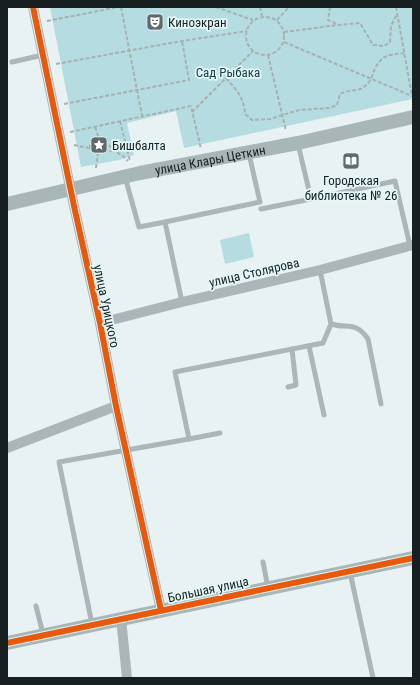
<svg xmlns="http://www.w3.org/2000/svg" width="420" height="685" font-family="'Roboto Condensed',sans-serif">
<rect width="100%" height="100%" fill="#e8f2f3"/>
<g fill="#b5dde1">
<polygon points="50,7 413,7 413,99 184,148 176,111 127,123 134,155 119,160 81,167"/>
<polygon points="249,233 254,257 225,264 220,240"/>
</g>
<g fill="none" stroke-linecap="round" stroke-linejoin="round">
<g stroke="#a7b1b2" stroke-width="2" stroke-dasharray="4 2" stroke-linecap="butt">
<polyline points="121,7 142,116"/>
<polyline points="216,7 253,20"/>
<polyline points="260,7 262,16"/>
<polyline points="330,7 328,20 337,24"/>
<polyline points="396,7 412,96"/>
<circle cx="265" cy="36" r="19"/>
<polyline points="277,20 289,7"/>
<polyline points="47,21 119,7"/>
<polyline points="284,32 338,25 360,23 373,45 384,46 390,42 391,26 397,14"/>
<polyline points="284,42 412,96"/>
<polyline points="268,55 286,131"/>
<polyline points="56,64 182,41 247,31"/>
<path d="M226 78C237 91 244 97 245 114L252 120 270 119 299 110 330 108 337 105 340 94C349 89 359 92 365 86 369 83 372 78 373 73 380 56 386 55 404 53"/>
<polyline points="64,104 189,80 182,41"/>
<polyline points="192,112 253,51"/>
<polyline points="120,121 130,161"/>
<polyline points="95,127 99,139 111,147 112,149 112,151 98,152 90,149 90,145 93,141 99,139"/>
<polyline points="70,132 191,106 201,149"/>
<polyline points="74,145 89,148"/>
<polyline points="112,149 124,157 128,161"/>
<polyline points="96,168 98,152"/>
</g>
<g stroke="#acb6b8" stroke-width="5">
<polyline points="12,62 43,55"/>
<polyline points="298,144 311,199 395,181 410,246"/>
<polyline points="125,177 139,227 165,222 182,302"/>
<polyline points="261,209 311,199"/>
<polyline points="165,222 260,202 249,154"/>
<path d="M331 324C348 329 356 321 368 339L381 404"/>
<polyline points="309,346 324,415"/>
<polyline points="288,387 296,385 292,349"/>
<polyline points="189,439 220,433"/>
<polyline points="263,562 268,588"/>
<polyline points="350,572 373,678"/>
<polyline points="36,606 43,634"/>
<polyline points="92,624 59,462 189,439 175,372 323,343 331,324 320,270"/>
</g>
<g stroke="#acb6b8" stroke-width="10">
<polyline points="33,7 74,206 100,323 116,406 161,610"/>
<polyline points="100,323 182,302 320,270 413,245"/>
<polyline points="7,448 116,406"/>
<polyline points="121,618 127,678"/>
</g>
<g stroke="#a8b6b7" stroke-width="14">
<path id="s1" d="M7 204 140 173 298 143 413 117"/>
<polyline points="7,643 413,558"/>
</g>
<g stroke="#e3f6f8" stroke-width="8">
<g id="cycleway">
<polyline points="33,7 74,206 100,323 116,406 161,610"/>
<polyline points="7,643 413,558"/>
</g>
</g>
<use href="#cycleway" stroke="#e8590c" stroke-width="6"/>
</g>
<defs>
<g id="theatre-square" transform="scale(0.9)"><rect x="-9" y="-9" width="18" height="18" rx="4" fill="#61696a" stroke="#e3f6f8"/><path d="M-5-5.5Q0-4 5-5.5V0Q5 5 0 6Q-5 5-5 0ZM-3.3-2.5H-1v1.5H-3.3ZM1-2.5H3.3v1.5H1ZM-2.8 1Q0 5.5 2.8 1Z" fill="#fff"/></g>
<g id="sight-square" transform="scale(0.9)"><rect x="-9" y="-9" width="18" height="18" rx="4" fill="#61696a" stroke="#e3f6f8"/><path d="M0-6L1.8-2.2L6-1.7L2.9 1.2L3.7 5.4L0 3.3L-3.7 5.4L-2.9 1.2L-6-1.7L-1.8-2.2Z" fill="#fff"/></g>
<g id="library-square" transform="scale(0.9)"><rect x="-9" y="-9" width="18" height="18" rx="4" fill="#61696a" stroke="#e3f6f8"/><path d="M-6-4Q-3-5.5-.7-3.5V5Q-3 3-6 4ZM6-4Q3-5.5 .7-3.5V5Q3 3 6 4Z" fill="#fff"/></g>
</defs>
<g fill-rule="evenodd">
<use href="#theatre-square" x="155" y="22"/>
<use href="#sight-square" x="99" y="145"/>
<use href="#library-square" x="351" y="161"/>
</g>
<g text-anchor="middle" stroke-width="3.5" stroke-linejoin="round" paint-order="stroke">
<g font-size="13" fill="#181f20" stroke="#e3f6f8" text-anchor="start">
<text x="168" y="27">Киноэкран</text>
<text x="112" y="150">Бишбалта</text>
<text x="351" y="185" text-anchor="middle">Городская<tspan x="351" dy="15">библиотека № 26</tspan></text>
</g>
<g font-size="13" fill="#174045" stroke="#e3f6f8">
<text x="228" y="77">Сад Рыбака</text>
</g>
<g font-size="13" fill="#181f20" stroke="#e3f6f8">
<text dy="5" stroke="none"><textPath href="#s1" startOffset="208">улица Клары Цеткин</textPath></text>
<text transform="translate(254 272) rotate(-13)" y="5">улица Столярова</text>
<text transform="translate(107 306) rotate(78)" y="5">улица Урицкого</text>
<text transform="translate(208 589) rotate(-12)" y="5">Большая улица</text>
</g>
</g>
<rect width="420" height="685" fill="none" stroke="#181f20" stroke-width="16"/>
</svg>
